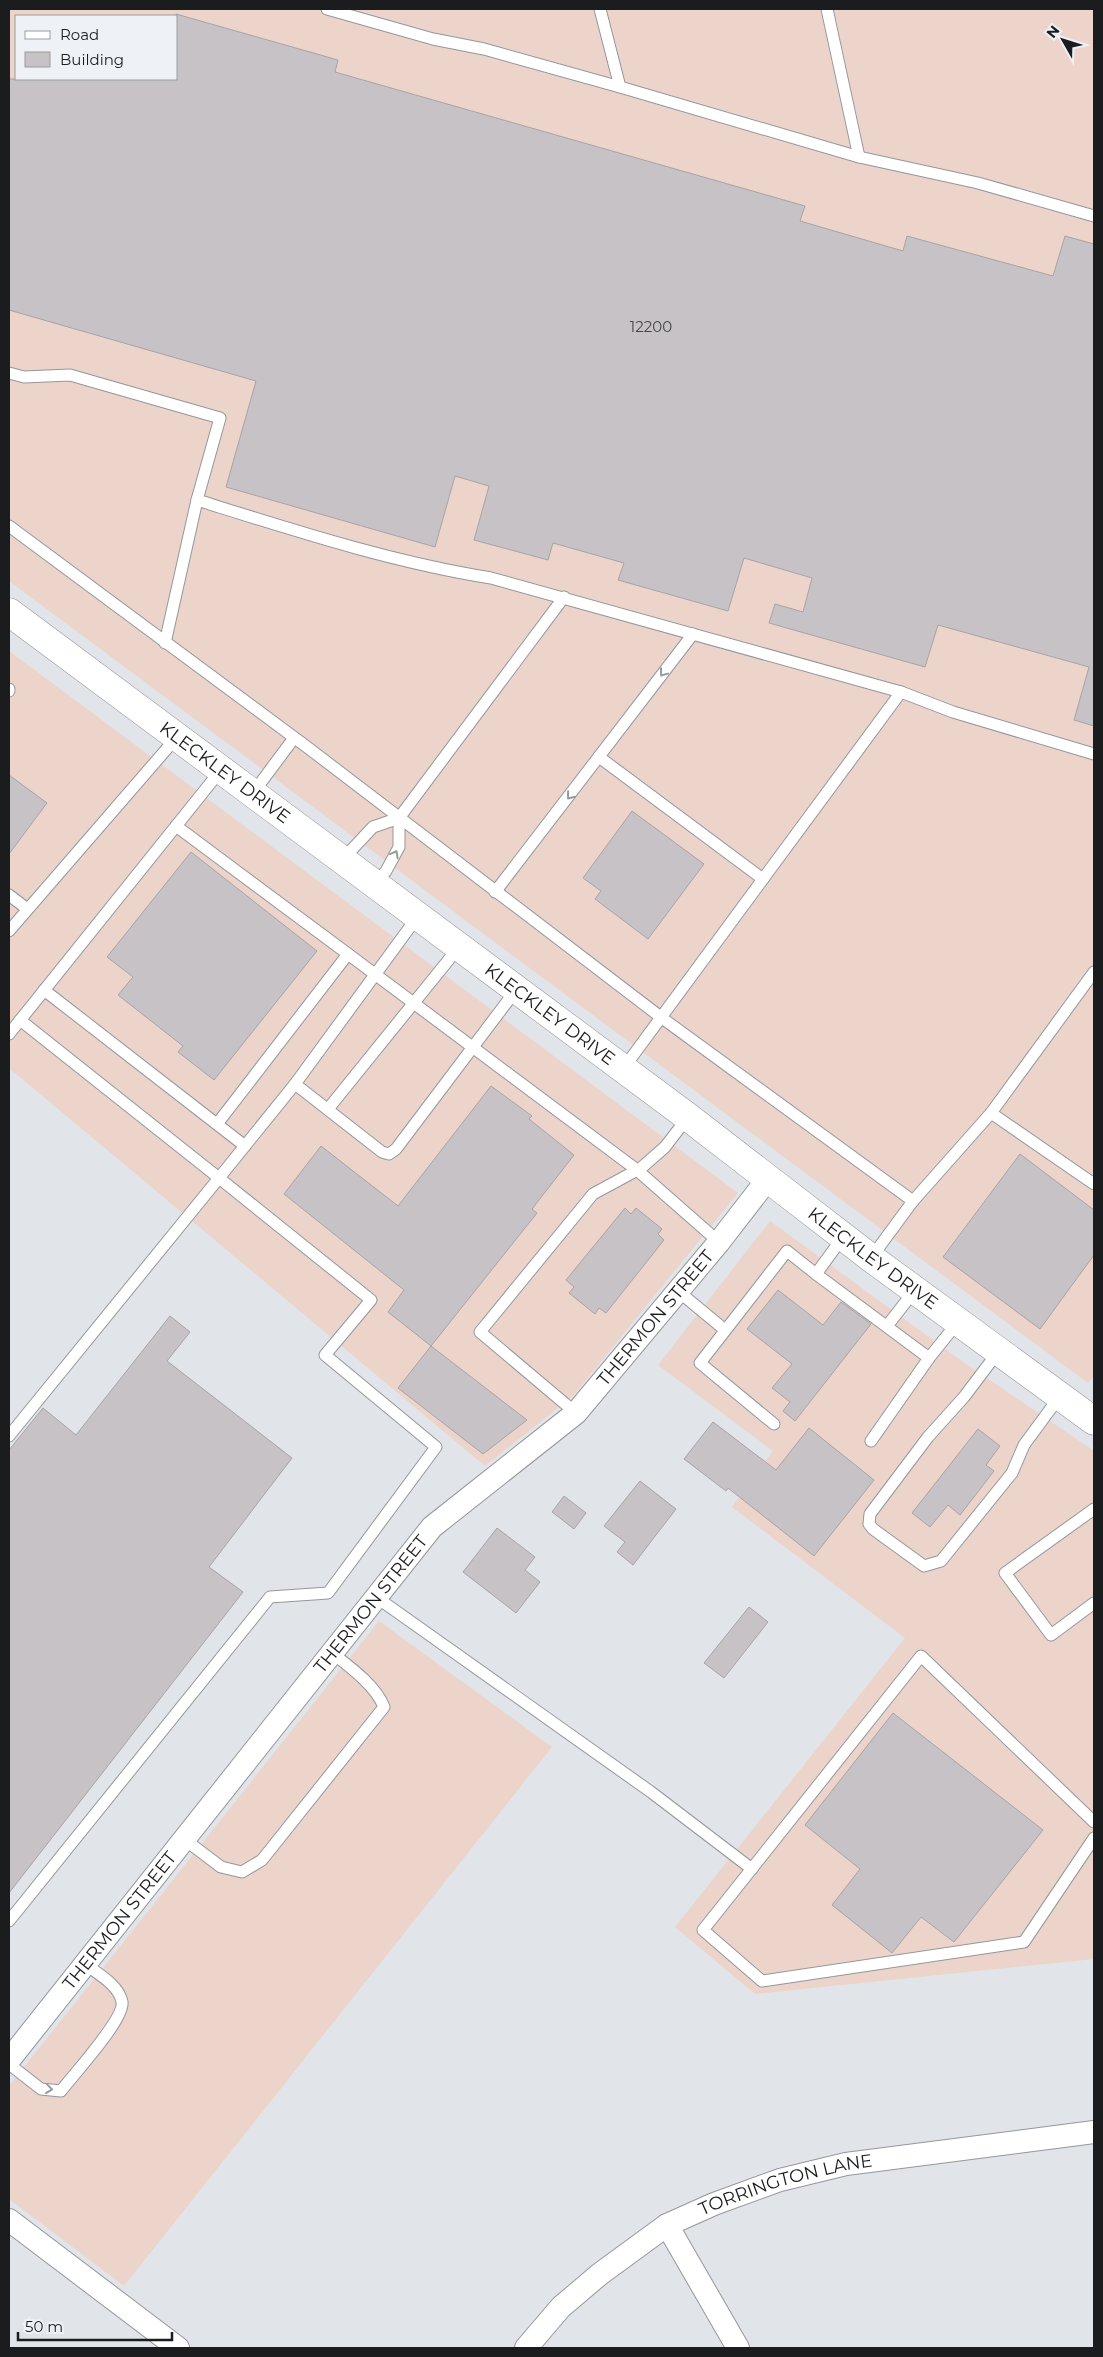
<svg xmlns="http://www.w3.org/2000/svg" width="1103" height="2357" font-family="Montserrat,sans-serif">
<rect width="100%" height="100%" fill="#e1e4e9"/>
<g fill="#ecd4ca" fill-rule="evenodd">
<path d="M9 9H1094V1376L1088 1383 9 581ZM16 16H176V79H16Z"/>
<polygon points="9,651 738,1193 573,1396 485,1466 9,1068"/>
<polygon points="770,1221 959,1359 1094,1451 1094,1959 755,1994 675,1927 905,1638 732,1507 773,1451 658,1365"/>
<polygon points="379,1621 552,1747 124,2286 9,2199 9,2086"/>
</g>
<g fill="#c6c2c5" stroke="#a8a3a6">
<polygon points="176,14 338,60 335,72 805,206 800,221 903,251 907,236 1053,276 1065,236 1094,244 1094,726 1074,720 1089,667 938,625 925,667 769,623 775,604 803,612 812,578 744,558 728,611 618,580 624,563 553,543 548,560 474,540 489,486 455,476 435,547 226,487 256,381 9,310 9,79 176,79"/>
<polygon points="9,775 47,803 9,854"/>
<polygon points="632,811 704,864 648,939 595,899 601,891 583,878"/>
<polygon points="191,852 317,951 214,1080 178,1052 183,1046 118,995 133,977 107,957"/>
<polygon points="491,1086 532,1116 529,1119 574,1155 532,1209 537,1213 431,1346 388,1312 404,1290 284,1194 321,1146 398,1206"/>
<polygon points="1020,1154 1094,1210 1094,1255 1040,1329 943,1257"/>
<polygon points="625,1208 631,1214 636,1208 662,1229 658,1234 664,1240 606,1313 599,1308 595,1314 569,1293 574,1287 566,1280"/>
<polygon points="778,1290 823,1325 841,1302 871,1324 795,1421 783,1411 790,1402 772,1388 792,1364 747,1329"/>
<polygon points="170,1316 190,1332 167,1361 292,1458 209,1567 243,1592 9,1893 9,1450 43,1408 76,1435"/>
<polygon points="431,1346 527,1420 483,1454 398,1388"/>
<polygon points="713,1422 776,1470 809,1428 874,1480 814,1556 728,1488 726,1491 684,1459"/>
<polygon points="978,1429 1000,1446 986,1465 994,1471 960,1515 948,1505 930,1527 912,1513"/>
<polygon points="640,1481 676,1509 633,1565 617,1552 625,1542 604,1526"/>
<polygon points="564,1496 586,1513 574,1529 552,1512"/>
<polygon points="497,1528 535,1557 525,1570 540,1582 516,1613 463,1572"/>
<polygon points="749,1607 768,1622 724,1678 704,1663"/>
<polygon points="893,1713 1043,1830 954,1942 921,1917 892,1953 832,1905 860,1869 805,1825"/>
</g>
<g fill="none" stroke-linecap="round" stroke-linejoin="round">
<g stroke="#94979b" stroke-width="13">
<g id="lane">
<polyline points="327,9 433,39 484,49 620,87 859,157 978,183 1094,216"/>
<polyline points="600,9 620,87"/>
<polyline points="827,9 859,157"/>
<path d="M9 373 24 377 70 375 220 418 197 500C293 530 391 562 491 578L901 692 953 712 1094 754"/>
<polyline points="9,526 307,747 662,1018 913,1201"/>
<polyline points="165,643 197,500"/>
<polyline points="9,689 9,691"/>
<polyline points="599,757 763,879 623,1069"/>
<polyline points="253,793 294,738"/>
<polyline points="176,826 348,954 217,1124"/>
<polyline points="342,860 373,827 399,818 564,597"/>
<polyline points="763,879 901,692"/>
<polyline points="375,884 386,871 399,847 399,818"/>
<polyline points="495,892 693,634"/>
<polyline points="9,895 26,908"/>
<polyline points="9,931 177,737"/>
<polyline points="348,954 637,1170 719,1242"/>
<polyline points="44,990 245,1146"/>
<polyline points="9,1034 221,770"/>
<polyline points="295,1084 382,1152 389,1154 396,1149 516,990"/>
<polyline points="328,1109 459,947"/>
<polyline points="991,1113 1094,1184"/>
<polyline points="871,1258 913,1201 991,1113 1094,972"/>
<polyline points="816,1274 929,1358 871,1441"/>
<polyline points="678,1291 725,1330"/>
<polyline points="887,1326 915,1290"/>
<polyline points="998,1352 964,1397 928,1437 870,1514 869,1524 873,1529 924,1566 941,1561 1012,1473 1024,1445 1060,1396"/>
<polyline points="929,1358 958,1322"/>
<polyline points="576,1413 480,1332 593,1194 641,1168 665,1147 688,1117"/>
<polyline points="774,1424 700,1363 787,1251 816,1274 843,1237"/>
<polyline points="9,1436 219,1178 20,1020"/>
<polyline points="1094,1509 1005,1573 1051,1635 1094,1603"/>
<polyline points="376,1597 651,1792 752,1869"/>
<polyline points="1094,1822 921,1656 703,1930 762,1981 1024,1942 1094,1838"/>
<path d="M184 1839 221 1867 242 1872 262 1860 384 1707C376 1686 350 1667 332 1653"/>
<polyline points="9,1921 270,1597 328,1593 436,1447 325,1355 371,1300 219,1178 295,1084 418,916"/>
<path d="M9 2064 41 2089 61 2091C73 2075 125 2019 122 2002 119 1985 98 1974 85 1964"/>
</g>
</g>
<g stroke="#94979b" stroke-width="24">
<g id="street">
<path id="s1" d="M9 2060 432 1527 576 1413 719 1242 767 1180"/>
<polyline points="9,2220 178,2348"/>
<polyline points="667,2225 738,2348"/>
<path id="s2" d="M526 2348 561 2307 600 2274 667 2225 714 2204 780 2180 846 2164 1094 2132"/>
</g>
</g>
<g stroke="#94979b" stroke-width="29">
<g id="secondary">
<path id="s3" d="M9 612 688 1117 871 1258 1094 1421"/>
</g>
</g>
<use href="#lane" stroke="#fff" stroke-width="11"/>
<use href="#street" stroke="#fff" stroke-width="22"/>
<use href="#secondary" stroke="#fff" stroke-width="28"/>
</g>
<defs><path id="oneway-chevron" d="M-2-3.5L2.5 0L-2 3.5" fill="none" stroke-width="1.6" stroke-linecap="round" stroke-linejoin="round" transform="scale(1.25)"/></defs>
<g stroke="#98999a">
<use href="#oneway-chevron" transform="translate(663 673) rotate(127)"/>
<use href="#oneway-chevron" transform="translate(570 796) rotate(128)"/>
<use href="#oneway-chevron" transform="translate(395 854) rotate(-62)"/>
<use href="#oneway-chevron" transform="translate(49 2089) rotate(7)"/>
</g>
<g text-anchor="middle" stroke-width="4.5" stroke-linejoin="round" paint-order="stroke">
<g font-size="15" fill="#464648">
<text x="651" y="332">12200</text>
</g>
<g font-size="18" fill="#1b1c1e" stroke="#eef1f6">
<text dy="6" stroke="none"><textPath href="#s3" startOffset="269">KLECKLEY DRIVE</textPath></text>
<text dy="6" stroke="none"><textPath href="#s3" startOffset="674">KLECKLEY DRIVE</textPath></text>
<text dy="6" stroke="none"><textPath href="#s3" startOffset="1079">KLECKLEY DRIVE</textPath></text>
<text dy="6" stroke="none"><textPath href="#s1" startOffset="988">THERMON STREET</textPath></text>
<text dy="6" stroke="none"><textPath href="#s1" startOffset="582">THERMON STREET</textPath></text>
<text dy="6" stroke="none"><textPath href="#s1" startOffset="178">THERMON STREET</textPath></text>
<text dy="6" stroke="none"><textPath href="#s2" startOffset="314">TORRINGTON LANE</textPath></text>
</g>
</g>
<rect width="1103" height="2357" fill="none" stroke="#1b1c1e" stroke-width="20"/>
<rect x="15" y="15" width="162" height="65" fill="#eef1f6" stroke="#9a9ca0"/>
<rect x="25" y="31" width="25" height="8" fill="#ffffff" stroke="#9a9ca0"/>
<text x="60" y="40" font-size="15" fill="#1b1c1e">Road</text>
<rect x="25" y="52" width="25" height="15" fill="#c6c2c5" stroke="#9a9ca0"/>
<text x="60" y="65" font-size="15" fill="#1b1c1e">Building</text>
<g transform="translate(1063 40) rotate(309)" stroke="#eef1f6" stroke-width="4" paint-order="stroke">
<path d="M0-4L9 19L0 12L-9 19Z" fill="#1b1c1e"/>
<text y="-8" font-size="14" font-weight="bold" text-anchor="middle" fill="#1b1c1e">N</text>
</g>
<path d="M18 2332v8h154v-8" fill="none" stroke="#1b1c1e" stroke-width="2.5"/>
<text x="25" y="2332" font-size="15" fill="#1b1c1e" stroke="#eef1f6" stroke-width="4" paint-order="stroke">50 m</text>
</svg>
